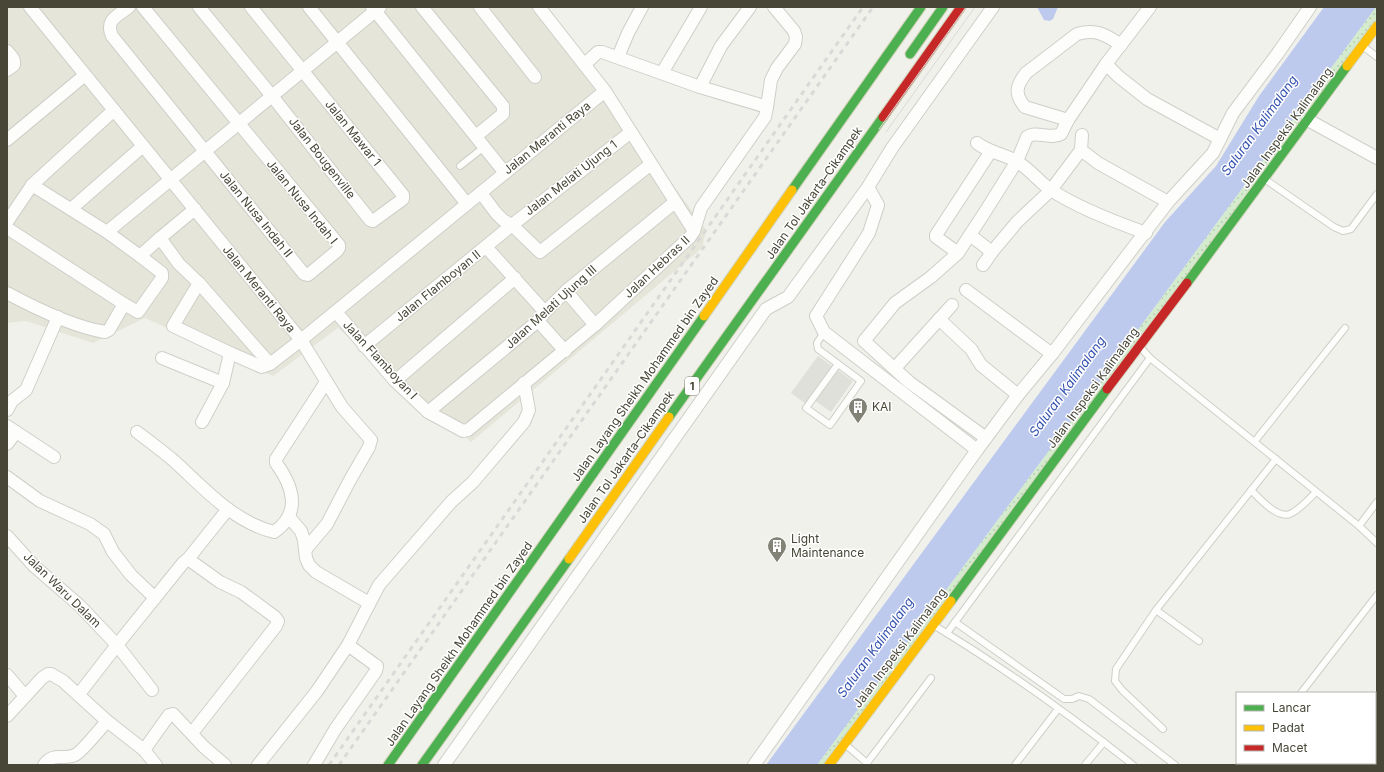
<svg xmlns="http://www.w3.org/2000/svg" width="1384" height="772" font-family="Inter,sans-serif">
<defs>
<pattern id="grass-dots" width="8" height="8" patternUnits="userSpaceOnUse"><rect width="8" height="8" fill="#d5ebcd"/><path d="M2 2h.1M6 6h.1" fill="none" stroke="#b8cbb1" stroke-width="1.8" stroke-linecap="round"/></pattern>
</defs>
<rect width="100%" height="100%" fill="#f1f1ec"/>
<polygon fill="#e5e5d9" points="7,7 542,7 706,230 702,248 471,442 338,328 273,376 145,318 93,343 26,321 7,323"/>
<polygon fill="url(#grass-dots)" points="1376,7 1377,26 829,765 817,765"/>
<polygon fill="#e0e0db" points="818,356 853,381 831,412 814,400 810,407 791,393"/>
<g fill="#bdcaed">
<polygon points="1037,7 1058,7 1053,19 1050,21 1044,20"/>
<polygon points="1324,7 1376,7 817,765 766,765 1165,222 1216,166 1259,96"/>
</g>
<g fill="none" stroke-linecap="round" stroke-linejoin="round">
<g stroke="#cfcfc9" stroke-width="8">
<g id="lane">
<polyline points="1364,47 1377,57"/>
<polyline points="460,166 484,147"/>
<polyline points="1266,180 1334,227 1343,231 1351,229 1377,194"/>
<polyline points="824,332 817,343 818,349 861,381 830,425 806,408 838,364"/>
<polyline points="1140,347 1150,358 1359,526 1377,543"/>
<polyline points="1255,441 1345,328"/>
<path d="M1251 490C1260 499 1279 521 1292 513 1301 508 1309 499 1316 492"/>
<polyline points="1359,526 1377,502"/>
<polyline points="1156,610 1199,641"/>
<polyline points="955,622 1064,699 1072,699 1079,696 1089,699 1175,765"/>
<path d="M935 626C1004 668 1070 715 1133 765"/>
<polyline points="947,633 1150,358"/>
<polyline points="1301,693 1377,595"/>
<polyline points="1163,729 1122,690 1115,681 1116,669 1156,610 1276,459"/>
<polyline points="846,745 867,763 866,765"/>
<polyline points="867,763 931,678"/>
<polyline points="1290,763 1293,765"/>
<polyline points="1015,765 1058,709"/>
<polyline points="1085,765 1104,742"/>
<polyline points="1246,765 1247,763"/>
</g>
</g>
<g stroke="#cfcfc9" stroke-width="14">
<g id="street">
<polyline points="30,7 301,340 342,407 371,440 369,447 350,480 327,524 305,550"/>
<path d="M129 7C117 16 105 20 112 36L304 274 308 275 337 251 339 248V245L143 7"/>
<polyline points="199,7 272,96 370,220 373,221 403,199 403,195 251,7"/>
<polyline points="309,7 467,204"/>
<polyline points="372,7 505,173"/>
<polyline points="422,7 503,106 503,114 476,136"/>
<polyline points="480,7 535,77"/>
<polyline points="539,7 605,91 694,231"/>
<polyline points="1150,7 1106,64 1118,76 1147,99 1220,139"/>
<path d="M7 51C11 56 15 58 14 65L7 70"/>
<polyline points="618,57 628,33 642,7"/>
<polyline points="585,64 598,52 602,52 700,87 767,107"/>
<polyline points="662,73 701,7"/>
<polyline points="700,87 721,46 750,7"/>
<path d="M1068 120 1025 107C1014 94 1016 86 1026 73L1077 34C1096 29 1105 34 1121 45"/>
<polyline points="1308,120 1377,158"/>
<polyline points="1082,135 1081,150 1098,163 1168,202"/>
<polyline points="7,140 85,75"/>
<path d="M977 143C988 152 1003 154 1016 161 1029 168 1039 182 1051 190 1078 208 1115 222 1146 233"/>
<polyline points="32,185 107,232 140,256 160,238 179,264 199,283 270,364"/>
<polyline points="868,187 892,148 993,7"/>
<polyline points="481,193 496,213 503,220 512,225 540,252 651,164"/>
<polyline points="71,209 143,146"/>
<polyline points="7,222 32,185 114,110"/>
<polyline points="7,228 124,304 138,312 162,278 162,273 140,256"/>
<polyline points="107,232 380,7"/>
<polyline points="970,235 992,252"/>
<polyline points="160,238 195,209"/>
<polyline points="486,247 545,312"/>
<polyline points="958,253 936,237 936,235 991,151"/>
<polyline points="983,265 992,252 1017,222 1051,190 1081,150"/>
<polyline points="199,283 173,326 230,353"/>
<polyline points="966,290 1052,354"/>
<polyline points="566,291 595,325"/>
<path d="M7 293C35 308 73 327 105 332L109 330 124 304"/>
<polyline points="336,312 395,381 428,412 463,431 468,430 595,325 690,237 694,231 701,208 765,117 767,107 771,80 777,68 795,44 796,37 794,31 774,7"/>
<polyline points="939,319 971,349 981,365 1018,395"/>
<polyline points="538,321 565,351"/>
<polyline points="364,346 512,225 631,132"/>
<polyline points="162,358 223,383"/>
<polyline points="895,368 952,305"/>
<polyline points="395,381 515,278"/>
<polyline points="7,410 12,401 26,390 58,317"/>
<polyline points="428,412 538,321 545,312 566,291 675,202"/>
<polyline points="202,422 223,383 230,353 262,367 270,364 301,340 605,91"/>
<polyline points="7,426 54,457"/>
<path d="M137 432C149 441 161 450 173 460 203 487 233 522 274 532 302 513 293 486 276 463V459L326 382"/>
<path d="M986 438 909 382 864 341 895 303 931 277 958 253 983 215 1017 161 1027 137C1036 130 1050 140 1061 134L1068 120 1106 64"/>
<polyline points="7,444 16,432"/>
<polyline points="7,477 40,501 90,524 104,534 113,552 131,575 155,598"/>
<polyline points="289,517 301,531 304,540 306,558 309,565 316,572 369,603"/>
<polyline points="7,536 34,566 79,605 117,645 152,690"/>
<polyline points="188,559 220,582 241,592 275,617 278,621 276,626 192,733"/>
<polyline points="7,675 25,696"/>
<polyline points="79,694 117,645 183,563 188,559 228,509"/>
<polyline points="7,716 42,678 48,674 51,674 63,681 107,721 144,750 156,765"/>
<polyline points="144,750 169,715 173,714 204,747 225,765"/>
<path d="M44 765C54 751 63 761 75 755 80 753 102 727 107 721"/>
<polyline points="258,765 317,691 348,645 379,585 451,502 473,482 524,422 529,410 524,383"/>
<polyline points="314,765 336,728 376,671 377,666 374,664 348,645"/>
<polyline points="444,765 766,309 788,297 868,187 878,205 869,233 816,316 824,332 977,450"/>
<polyline points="754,765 977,450 1018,395 1052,354 1168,202 1213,153 1233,113 1278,53 1310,7"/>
</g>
</g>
<g stroke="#d2d3ba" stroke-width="11">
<g id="fast">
<polyline points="910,54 943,7"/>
<polyline points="792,190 921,7"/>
<polyline points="1187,283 1347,66"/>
<polyline points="669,417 883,117"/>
<polyline points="951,601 1107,389"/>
<polyline points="388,765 704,316"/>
<polyline points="422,765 569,559"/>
</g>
</g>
<g stroke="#d2d3ba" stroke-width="11">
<g id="slow">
<polyline points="1347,66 1377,26"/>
<polyline points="704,316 792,190"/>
<polyline points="569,559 669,417"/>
<polyline points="829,765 951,601"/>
</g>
</g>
<g stroke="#d2d3ba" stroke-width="11">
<g id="jam">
<polyline points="883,117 961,7"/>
<polyline points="1107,389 1187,283"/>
</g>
</g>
<use href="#lane" stroke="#fdfdfc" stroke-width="6"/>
<use href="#street" stroke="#fdfdfc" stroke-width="12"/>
<use href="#fast" stroke="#4caf50" stroke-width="9"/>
<use href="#slow" stroke="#ffc107" stroke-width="9"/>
<use href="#jam" stroke="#c62828" stroke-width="9"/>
<g stroke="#d9d9d8" stroke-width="1">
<polyline points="879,129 966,7"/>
<polyline points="886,132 975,7"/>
</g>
<g stroke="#d9d9d8" stroke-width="3" stroke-dasharray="5 5" stroke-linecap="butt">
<polyline points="329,765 863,7"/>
<polyline points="339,765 873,7"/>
</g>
</g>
<defs>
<g id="building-pin" transform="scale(1)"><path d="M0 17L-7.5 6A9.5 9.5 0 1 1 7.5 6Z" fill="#828276" stroke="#fff"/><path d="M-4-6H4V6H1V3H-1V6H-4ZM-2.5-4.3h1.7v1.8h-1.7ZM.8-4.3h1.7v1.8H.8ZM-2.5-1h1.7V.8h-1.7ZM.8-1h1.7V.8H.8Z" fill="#fff"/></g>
</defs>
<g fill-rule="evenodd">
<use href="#building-pin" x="858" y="407"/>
<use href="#building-pin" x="777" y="546"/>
</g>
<g text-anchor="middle" stroke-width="3" stroke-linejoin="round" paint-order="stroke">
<rect fill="#fff" stroke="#7e7e73" stroke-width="1" x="685" y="377" width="14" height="18" rx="3"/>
<g font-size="11" font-weight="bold" fill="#474637">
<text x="692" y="390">1</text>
</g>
<g font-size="12" fill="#474637" stroke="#fff">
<text transform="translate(1287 128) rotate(-54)" y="4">Jalan Inspeksi Kalimalang</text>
<text transform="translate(353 133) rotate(51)" y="4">Jalan Mawar 1</text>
<text transform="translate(547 138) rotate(-39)" y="4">Jalan Meranti Raya</text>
<text transform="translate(322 158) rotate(52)" y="4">Jalan Bougenville</text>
<text transform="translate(571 178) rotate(-38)" y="4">Jalan Melati Ujung 1</text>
<text transform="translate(814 193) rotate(-55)" y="4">Jalan Tol Jakarta–Cikampek</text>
<text transform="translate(302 202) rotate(51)" y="4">Jalan Nusa Indah I</text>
<text transform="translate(256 214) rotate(51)" y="4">Jalan Nusa Indah II</text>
<text transform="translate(657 267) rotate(-43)" y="4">Jalan Hebras II</text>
<text transform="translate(438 286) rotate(-39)" y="4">Jalan Flamboyan II</text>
<text transform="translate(259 289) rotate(51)" y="4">Jalan Meranti Raya</text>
<text transform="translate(551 307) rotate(-42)" y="4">Jalan Melati Ujung III</text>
<text transform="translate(380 360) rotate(47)" y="4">Jalan Flamboyan I</text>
<text transform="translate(645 379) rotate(-55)" y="4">Jalan Layang Sheikh Mohammed bin Zayed</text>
<text transform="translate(1093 388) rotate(-54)" y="4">Jalan Inspeksi Kalimalang</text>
<text transform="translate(626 457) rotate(-55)" y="4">Jalan Tol Jakarta–Cikampek</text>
<text transform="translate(62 590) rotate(44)" y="4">Jalan Waru Dalam</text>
<text transform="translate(459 644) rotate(-55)" y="4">Jalan Layang Sheikh Mohammed bin Zayed</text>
<text transform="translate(900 648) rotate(-53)" y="4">Jalan Inspeksi Kalimalang</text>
</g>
<g font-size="12" fill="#474637" stroke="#fff" text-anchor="start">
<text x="872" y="411">KAI</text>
<text x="791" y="543">Light<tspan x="791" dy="14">Maintenance</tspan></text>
</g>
<g font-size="13" font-style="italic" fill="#3452b0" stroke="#fff">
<text transform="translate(1259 125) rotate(-54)" y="5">Saluran Kalimalang</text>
<text transform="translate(1067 386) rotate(-54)" y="5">Saluran Kalimalang</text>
<text transform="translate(875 647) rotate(-54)" y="5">Saluran Kalimalang</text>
</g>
</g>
<rect width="1384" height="772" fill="none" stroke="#474637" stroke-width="16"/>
<rect x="1236" y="692" width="140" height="72" fill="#ffffff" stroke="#b5b5af"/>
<rect x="1244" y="705" width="20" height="6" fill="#4caf50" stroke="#b5b5af"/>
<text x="1272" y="712" font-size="12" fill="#474637">Lancar</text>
<rect x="1244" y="725" width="20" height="6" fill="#ffc107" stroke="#b5b5af"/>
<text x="1272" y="732" font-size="12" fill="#474637">Padat</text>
<rect x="1244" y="745" width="20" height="6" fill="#c62828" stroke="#b5b5af"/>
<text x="1272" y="752" font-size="12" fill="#474637">Macet</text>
</svg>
